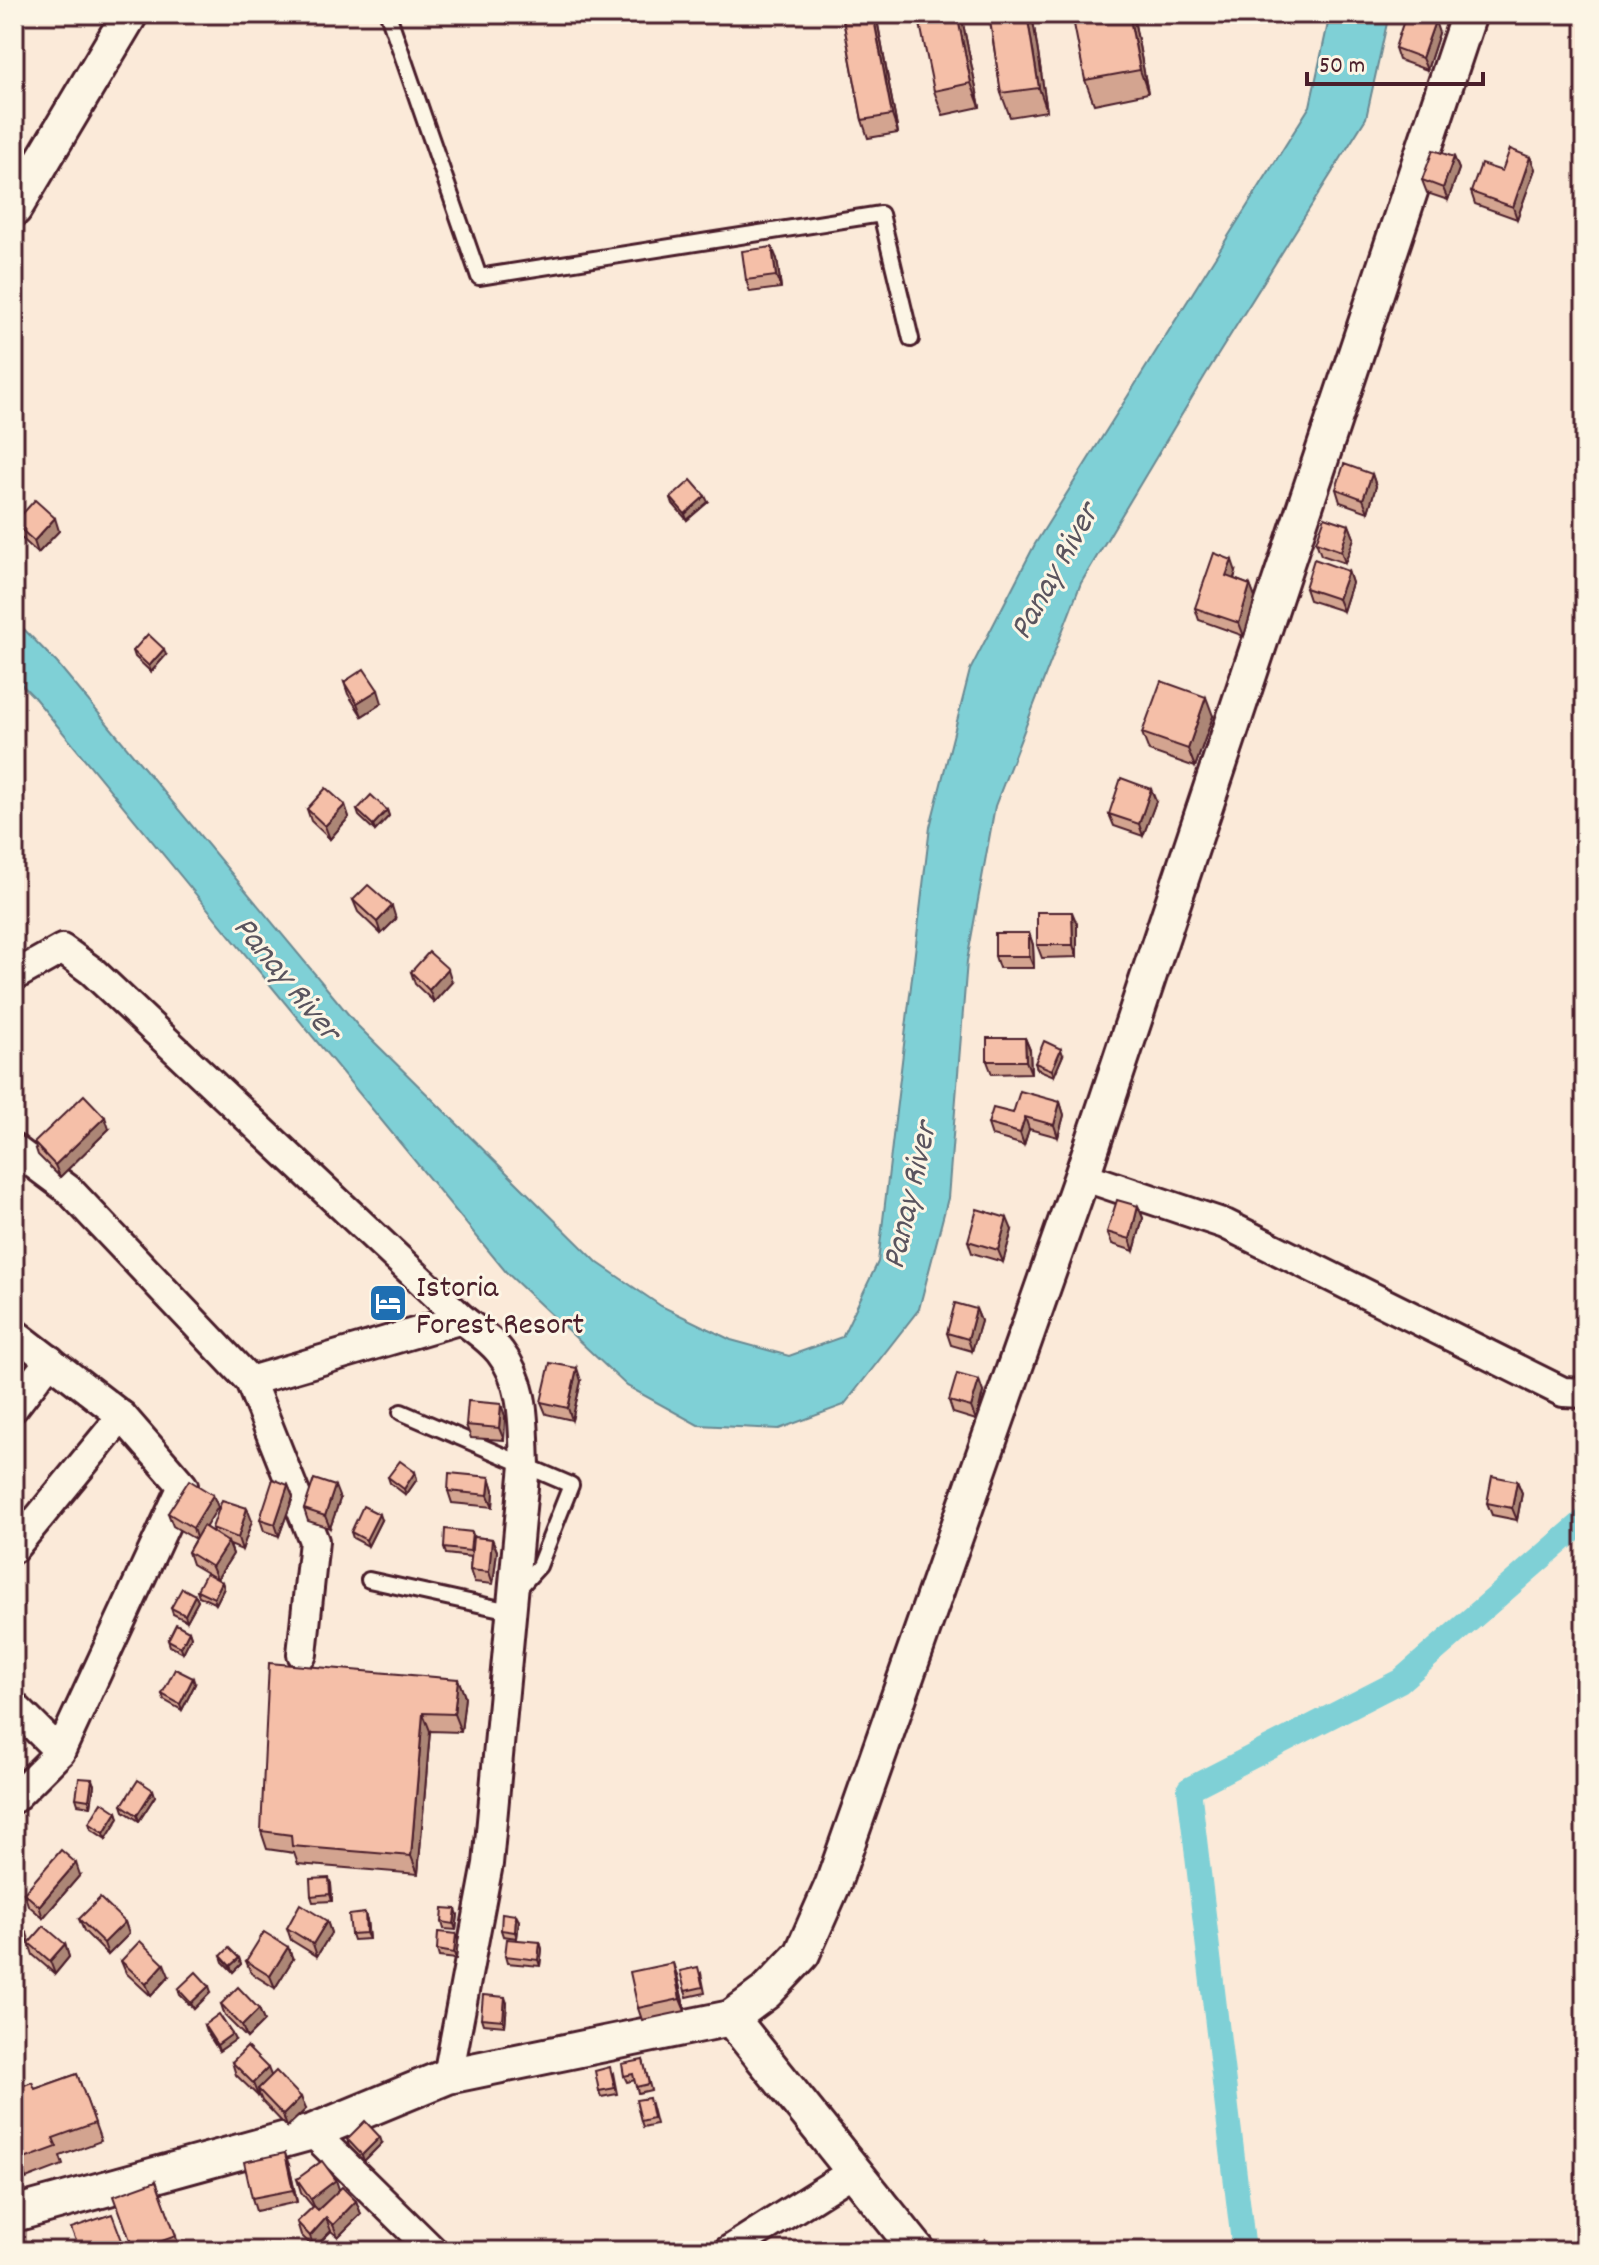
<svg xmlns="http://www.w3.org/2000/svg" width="1599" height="2265" font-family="Dekko,sans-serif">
<rect width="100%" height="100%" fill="#fbead9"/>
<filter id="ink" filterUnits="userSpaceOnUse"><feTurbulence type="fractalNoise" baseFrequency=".0125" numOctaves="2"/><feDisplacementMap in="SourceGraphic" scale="16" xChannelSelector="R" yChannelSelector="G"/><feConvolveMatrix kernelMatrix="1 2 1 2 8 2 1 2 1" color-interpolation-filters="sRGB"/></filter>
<g filter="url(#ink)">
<polygon fill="#7fd0d6" stroke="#6a8992" stroke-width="2" points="1330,14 1389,14 1366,118 1206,374 1081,583 995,806 967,961 948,1198 919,1309 844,1405 779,1429 698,1425 627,1386 506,1272 33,696 14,677 14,619 57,663 358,1026 598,1263 661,1306 731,1340 789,1356 842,1337 878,1262 930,827 970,670 1035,544 1310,106"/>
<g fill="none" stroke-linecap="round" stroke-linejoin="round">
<polyline stroke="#7fd0d6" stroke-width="24" points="1244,2251 1189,1789 1400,1681 1585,1520"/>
<g stroke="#4a1f2b" stroke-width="20">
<g id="service">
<polyline points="388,14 479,277 881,214 911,339"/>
<polyline points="401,1412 571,1485 539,1566 518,1589"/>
<polyline points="369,1580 510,1611"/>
</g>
</g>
<g stroke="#4a1f2b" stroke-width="34">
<g id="minor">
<path d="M14 976 62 949 92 971 462 1319C474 1329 490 1339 500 1352 526 1385 523 1424 525 1465L488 1864 448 2076"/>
<polyline points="14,1149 69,1190 250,1381 314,1541 302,1654"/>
<polyline points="1082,1176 1225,1224 1563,1392 1585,1393"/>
<polyline points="14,1333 122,1416 14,1548"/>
<polyline points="250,1381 462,1319"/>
<polyline points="14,1407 50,1360"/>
<polyline points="14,1706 60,1752"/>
<polyline points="14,1798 60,1752 183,1486 122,1416"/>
<polyline points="312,2132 433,2251"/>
<polyline points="728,2251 854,2171"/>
</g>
</g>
<g stroke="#4a1f2b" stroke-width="40">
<g id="tertiary">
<polyline points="14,209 130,14"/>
<polyline points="731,2018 918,2251"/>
<polyline points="14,2214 312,2132 448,2076 731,2018 766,1992 802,1954 833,1884 1082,1176 1469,14"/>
</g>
</g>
<use href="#service" stroke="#fcf5e5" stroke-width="14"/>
<use href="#minor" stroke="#fcf5e5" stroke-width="28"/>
<use href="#tertiary" stroke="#fcf5e5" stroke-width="34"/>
</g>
<g fill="#d3a490" stroke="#4a1f2b" stroke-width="2">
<polygon points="842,14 876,14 898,133 868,138 862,120"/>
<polygon points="961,14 980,107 943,115 934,91"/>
<polygon points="989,14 1032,14 1047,111 1010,117 1001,93"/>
<polygon points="1133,14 1148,93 1094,104 1085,80"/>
<polygon points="1501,14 1524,14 1522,21 1502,16"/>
<polygon points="1439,33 1427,70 1399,60 1395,48"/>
<polygon points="1454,157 1459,169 1448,200 1427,193 1422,180"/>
<polygon points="1530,157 1535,169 1517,219 1475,204 1471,192 1502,171"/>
<polygon points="777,259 781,288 750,292 746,280"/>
<polygon points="1372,474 1376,486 1368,512 1340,502 1336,489"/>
<polygon points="671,498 708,502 687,520 673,504"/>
<polygon points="14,523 59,531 38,553 18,535"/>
<polygon points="1349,525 1354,538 1345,563 1321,555 1316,542"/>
<polygon points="1348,571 1352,583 1343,611 1309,600 1305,588"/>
<polygon points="1236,572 1234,579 1250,585 1255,598 1244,636 1199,620 1195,608"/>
<polygon points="133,651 166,655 151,672 135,657"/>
<polygon points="344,682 382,703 362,716 348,694"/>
<polygon points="1213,716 1195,767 1149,751 1142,733"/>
<polygon points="1156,801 1143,836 1114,826 1109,814"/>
<polygon points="345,805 349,817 330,839 311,821 307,809"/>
<polygon points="357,810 387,810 389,816 375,831 359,816"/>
<polygon points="353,900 396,919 381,934 358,912"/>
<polygon points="1077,924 1077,957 1042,958 1037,945"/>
<polygon points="1029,933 1033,945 1034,968 999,968 995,956"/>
<polygon points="411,972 452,982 434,1002 415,984"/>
<polygon points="1025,1038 1030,1050 1031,1073 992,1074 987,1061"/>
<polygon points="1063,1055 1054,1076 1037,1069 1035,1063"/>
<polygon points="1060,1102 1064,1115 1058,1137 1029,1129 1024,1145 992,1136 988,1124 1013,1113"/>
<polygon points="109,1129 60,1177 38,1155 34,1143"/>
<polygon points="1138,1206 1143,1218 1134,1251 1112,1244 1107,1232"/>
<polygon points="1012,1230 1003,1262 972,1253 968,1241"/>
<polygon points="976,1309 981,1321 972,1351 951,1345 947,1333"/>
<polygon points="581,1381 572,1420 546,1414 541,1402"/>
<polygon points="983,1392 976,1420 953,1413 949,1401"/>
<polygon points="505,1416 504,1440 471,1438 466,1425"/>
<polygon points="415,1472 417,1479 406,1495 390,1483 388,1477"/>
<polygon points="490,1477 494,1490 493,1507 452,1503 448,1491"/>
<polygon points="1517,1481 1522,1493 1517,1520 1492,1515 1487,1503"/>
<polygon points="288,1485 293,1497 279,1536 264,1531 260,1519"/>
<polygon points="340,1499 330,1528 308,1521 304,1509"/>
<polygon points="218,1507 205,1527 213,1532 212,1528 252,1521 242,1550 230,1545 233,1554 217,1579 192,1564 188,1552 195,1539 173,1526 168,1513"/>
<polygon points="381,1520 368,1546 353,1538 351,1532"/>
<polygon points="472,1532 474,1537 492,1539 497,1551 493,1584 474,1582 470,1570 471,1557 446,1554 444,1548"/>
<polygon points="222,1582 224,1588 216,1604 199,1596 197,1590"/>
<polygon points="195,1595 198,1601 187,1621 173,1614 171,1608"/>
<polygon points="189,1631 191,1637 183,1653 170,1646 168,1640"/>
<polygon points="458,1679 465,1697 461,1732 430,1731 418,1874 298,1864 294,1853 267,1849 261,1831"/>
<polygon points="195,1684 182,1710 164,1700 162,1694"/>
<polygon points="94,1785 91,1806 78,1804 76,1798"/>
<polygon points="153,1790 155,1796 139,1821 124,1811 122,1805"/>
<polygon points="117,1812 119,1818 106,1839 91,1829 89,1823"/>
<polygon points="80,1875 43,1918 28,1905 24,1893"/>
<polygon points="331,1884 332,1901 313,1902 311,1896"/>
<polygon points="458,1915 456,1930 444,1929 442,1922"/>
<polygon points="79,1919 125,1922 129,1934 108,1955 84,1931"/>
<polygon points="367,1920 369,1939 353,1940 351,1934"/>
<polygon points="327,1921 331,1933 317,1956 291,1940 287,1928"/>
<polygon points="519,1921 517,1938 503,1936 501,1930"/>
<polygon points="456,1934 458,1940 456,1959 439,1957 437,1950"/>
<polygon points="540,1942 542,1949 540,1966 507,1963 505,1956"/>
<polygon points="29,1943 65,1944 69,1957 55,1974 33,1955"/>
<polygon points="221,1956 239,1958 241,1964 233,1972 223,1962"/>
<polygon points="293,1959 275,1988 251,1973 246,1961"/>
<polygon points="121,1961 169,1976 151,1996 126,1973"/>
<polygon points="701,1973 705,1993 687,1997 685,1991"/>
<polygon points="677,1975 685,2011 642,2020 638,2008"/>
<polygon points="178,1989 211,1992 194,2009 180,1995"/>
<polygon points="507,2003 505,2026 483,2024 481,2018"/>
<polygon points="221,2004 259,2009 264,2021 247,2038 225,2016"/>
<polygon points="204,2025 235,2040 219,2051 206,2031"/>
<polygon points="643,2060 651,2090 638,2093 635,2080 627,2082 624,2076"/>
<polygon points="232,2062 271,2076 306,2109 287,2127 262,2101 259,2094 258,2096 236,2075"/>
<polygon points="613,2073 617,2094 601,2097 599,2091"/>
<polygon points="77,2074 101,2141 60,2156 63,2165 26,2179 14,2146 35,2089"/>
<polygon points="651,2104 656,2124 643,2127 641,2121"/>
<polygon points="347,2139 382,2143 364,2161 349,2146"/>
<polygon points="289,2165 297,2202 256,2211 252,2198"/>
<polygon points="297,2179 339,2189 356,2201 361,2214 338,2237 331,2231 314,2248 301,2235 297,2222 313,2207 301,2192"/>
<polygon points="156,2181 181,2251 134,2251"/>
</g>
<g fill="#ac8676" stroke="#4a1f2b" stroke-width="2">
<polygon points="873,14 876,14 898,133 892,115"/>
<polygon points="957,14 961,14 980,107 971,83"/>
<polygon points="1027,14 1032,14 1047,111 1039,88"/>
<polygon points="1129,14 1133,14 1148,93 1140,70"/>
<polygon points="1435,21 1439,33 1427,70 1422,58"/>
<polygon points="1454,157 1459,169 1448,200 1443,188"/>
<polygon points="1530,157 1535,169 1517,219 1513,207"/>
<polygon points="772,247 777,259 781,288 776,276"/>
<polygon points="1372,474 1376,486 1368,512 1363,499"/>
<polygon points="705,496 708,502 687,520 685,514"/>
<polygon points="55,518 59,531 38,553 34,541"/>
<polygon points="1349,525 1354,538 1345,563 1341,551"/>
<polygon points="1232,560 1236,572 1230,588 1226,576"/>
<polygon points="1348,571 1352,583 1343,611 1338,599"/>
<polygon points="1250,585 1255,598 1244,636 1239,623"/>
<polygon points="164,649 166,655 151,672 149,666"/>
<polygon points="378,690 382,703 362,716 357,703"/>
<polygon points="1206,697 1213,716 1195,767 1188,749"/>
<polygon points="1151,789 1156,801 1143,836 1139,824"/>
<polygon points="345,805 349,817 330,839 325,826"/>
<polygon points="387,810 389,816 375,831 373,825"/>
<polygon points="392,906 396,919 381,934 377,922"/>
<polygon points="1072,912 1077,924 1077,957 1073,945"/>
<polygon points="1029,933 1033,945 1034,968 1029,956"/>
<polygon points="448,969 452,982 434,1002 429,990"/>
<polygon points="1025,1038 1030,1050 1031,1073 1026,1061"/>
<polygon points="1061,1049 1063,1055 1054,1076 1052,1070"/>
<polygon points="1060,1102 1064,1115 1058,1137 1054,1125"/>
<polygon points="105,1117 109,1129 60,1177 55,1165"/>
<polygon points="1025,1117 1029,1129 1024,1145 1020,1133"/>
<polygon points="1138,1206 1143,1218 1134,1251 1130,1239"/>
<polygon points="1007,1218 1012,1230 1003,1262 998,1250"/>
<polygon points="976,1309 981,1321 972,1351 968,1339"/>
<polygon points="577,1368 581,1381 572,1420 568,1408"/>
<polygon points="979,1380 983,1392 976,1420 971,1407"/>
<polygon points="501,1404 505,1416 504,1440 499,1428"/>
<polygon points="415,1472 417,1479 406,1495 404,1489"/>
<polygon points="490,1477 494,1490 493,1507 488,1495"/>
<polygon points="1517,1481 1522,1493 1517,1520 1512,1508"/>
<polygon points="288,1485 293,1497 279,1536 275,1524"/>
<polygon points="335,1486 340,1499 330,1528 325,1516"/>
<polygon points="213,1495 218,1507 197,1541 193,1528"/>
<polygon points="247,1508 252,1521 242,1550 238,1538"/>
<polygon points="379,1514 381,1520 368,1546 366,1540"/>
<polygon points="492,1539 497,1551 493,1584 489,1572"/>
<polygon points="228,1542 233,1554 217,1579 212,1567"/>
<polygon points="222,1582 224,1588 216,1604 214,1598"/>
<polygon points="195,1595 198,1601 187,1621 185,1615"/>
<polygon points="189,1631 191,1637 183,1653 181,1647"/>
<polygon points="193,1678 195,1684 182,1710 180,1704"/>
<polygon points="458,1679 465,1697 461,1732 454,1714"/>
<polygon points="423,1713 430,1731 418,1874 411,1856"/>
<polygon points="92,1779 94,1785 91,1806 89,1800"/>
<polygon points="153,1790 155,1796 139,1821 137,1815"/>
<polygon points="117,1812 119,1818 106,1839 104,1833"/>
<polygon points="76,1863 80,1875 43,1918 39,1906"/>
<polygon points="329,1878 331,1884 332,1901 330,1894"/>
<polygon points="456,1909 458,1915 456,1930 454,1924"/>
<polygon points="365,1913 367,1920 369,1939 366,1933"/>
<polygon points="516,1915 519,1921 517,1938 515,1932"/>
<polygon points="327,1921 331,1933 317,1956 313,1944"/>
<polygon points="125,1922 129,1934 108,1955 104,1943"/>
<polygon points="27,1933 29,1940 14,1957 14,1948"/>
<polygon points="456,1934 458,1940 456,1959 454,1953"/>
<polygon points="540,1942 542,1949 540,1966 538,1960"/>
<polygon points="65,1944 69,1957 55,1974 50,1961"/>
<polygon points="288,1947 293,1959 275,1988 270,1976"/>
<polygon points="239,1958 241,1964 233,1972 230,1966"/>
<polygon points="673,1963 677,1975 685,2011 680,1999"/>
<polygon points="164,1964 169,1976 151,1996 146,1984"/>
<polygon points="209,1986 211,1992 194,2009 191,2003"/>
<polygon points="505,1997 507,2003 505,2026 503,2020"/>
<polygon points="259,2009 264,2021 247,2038 242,2026"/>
<polygon points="232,2034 235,2040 219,2051 217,2045"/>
<polygon points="268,2068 273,2080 258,2089 259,2094 258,2096 253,2083"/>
<polygon points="301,2097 306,2109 287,2127 283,2115"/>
<polygon points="380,2137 382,2143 364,2161 362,2155"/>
<polygon points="285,2153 289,2165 297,2202 293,2190"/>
<polygon points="336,2180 340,2192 316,2211 311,2199"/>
<polygon points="356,2201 361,2214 338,2237 333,2225"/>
<polygon points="326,2218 331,2231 314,2248 310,2236"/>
</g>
<g fill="#f5bfa8" stroke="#4a1f2b" stroke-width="2">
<polygon points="842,14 873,14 892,115 862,120"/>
<polygon points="918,14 957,14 971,83 934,91"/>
<polygon points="989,14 1027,14 1039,88 1001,93"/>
<polygon points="1072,14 1129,14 1140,70 1085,80"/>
<polygon points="1406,14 1417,14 1435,21 1422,58 1395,48"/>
<polygon points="1510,149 1530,157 1513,207 1471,192 1481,164 1502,171"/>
<polygon points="1433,150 1454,157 1443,188 1422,180"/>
<polygon points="772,247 776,276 746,280 742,251"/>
<polygon points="1344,464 1372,474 1363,499 1336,489"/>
<polygon points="691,480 705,496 685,514 671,498"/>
<polygon points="35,500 55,518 34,541 14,523"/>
<polygon points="1325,517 1349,525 1341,551 1316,542"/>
<polygon points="1214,553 1232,560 1226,576 1250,585 1239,623 1195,608"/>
<polygon points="1314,559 1348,571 1338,599 1305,588"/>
<polygon points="148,634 164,649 149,666 133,651"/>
<polygon points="364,669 378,690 357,703 344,682"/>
<polygon points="1161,681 1206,697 1188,749 1142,733"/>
<polygon points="1121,778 1151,789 1139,824 1109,814"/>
<polygon points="326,788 345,805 325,826 307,809"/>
<polygon points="371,795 387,810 373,825 357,810"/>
<polygon points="368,885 392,906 377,922 353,900"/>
<polygon points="1037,912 1072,912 1073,945 1037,945"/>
<rect x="995" y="933" width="34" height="23"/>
<polygon points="429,952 448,969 429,990 411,972"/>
<polygon points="987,1038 1025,1038 1026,1061 987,1061"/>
<polygon points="1044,1041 1061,1049 1052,1070 1035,1063"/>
<polygon points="1020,1091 1060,1102 1054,1125 1025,1117 1020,1133 988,1124 993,1108 1013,1113"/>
<polygon points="84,1095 105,1117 55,1165 34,1143"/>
<polygon points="1117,1200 1138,1206 1130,1239 1107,1232"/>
<polygon points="977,1209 1007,1218 998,1250 968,1241"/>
<polygon points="955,1303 976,1309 968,1339 947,1333"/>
<polygon points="550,1363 577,1368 568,1408 541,1402"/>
<polygon points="957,1374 979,1380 971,1407 949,1401"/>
<polygon points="468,1401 501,1404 499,1428 466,1425"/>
<polygon points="400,1461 415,1472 404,1489 388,1477"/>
<polygon points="449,1473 490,1477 488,1495 448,1491"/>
<polygon points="1492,1476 1517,1481 1512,1508 1487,1503"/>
<polygon points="273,1479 288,1485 275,1524 260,1519"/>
<polygon points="314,1479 335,1486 325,1516 304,1509"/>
<polygon points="189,1480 213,1495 193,1528 168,1513"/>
<polygon points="222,1500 247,1508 238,1538 212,1528"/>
<polygon points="363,1506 379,1514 366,1540 351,1532"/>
<polygon points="203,1526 228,1542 212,1567 188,1552"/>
<polygon points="445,1529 472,1532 470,1551 444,1548"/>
<polygon points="473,1537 492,1539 489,1572 470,1570"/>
<polygon points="206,1573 222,1582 214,1598 197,1590"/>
<polygon points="182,1588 195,1595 185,1615 171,1608"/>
<polygon points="176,1624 189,1631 181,1647 168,1640"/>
<polygon points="269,1663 458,1679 454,1714 423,1713 411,1856 292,1846 291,1835 261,1831"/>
<polygon points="175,1669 193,1678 180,1704 162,1694"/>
<polygon points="79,1778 92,1779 89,1800 76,1798"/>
<polygon points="138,1780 153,1790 137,1815 122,1805"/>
<polygon points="102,1802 117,1812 104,1833 89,1823"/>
<polygon points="61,1850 76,1863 39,1906 24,1893"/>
<polygon points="329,1878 330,1894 311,1896 310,1879"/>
<polygon points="100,1898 125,1922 104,1943 79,1919"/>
<polygon points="300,1904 327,1921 313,1944 287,1928"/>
<polygon points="443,1908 456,1909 454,1924 442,1922"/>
<polygon points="365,1913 366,1933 351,1934 349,1915"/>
<polygon points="502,1913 516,1915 515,1932 501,1930"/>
<polygon points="14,1923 27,1933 14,1948"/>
<polygon points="44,1926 65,1944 50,1961 29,1943"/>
<polygon points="264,1932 288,1947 270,1976 246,1961"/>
<polygon points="438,1932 456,1934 454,1953 437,1950"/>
<polygon points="507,1939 540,1942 538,1960 505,1956"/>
<polygon points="140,1941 164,1964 146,1984 121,1961"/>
<polygon points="229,1948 239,1958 230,1966 221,1956"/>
<polygon points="673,1963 680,1999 638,2008 630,1972"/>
<polygon points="698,1967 703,1987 685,1991 680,1971"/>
<polygon points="196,1972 209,1986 191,2003 178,1989"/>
<polygon points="238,1987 259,2009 242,2026 221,2004"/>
<polygon points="483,1995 505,1997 503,2020 481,2018"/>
<polygon points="219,2014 232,2034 217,2045 204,2025"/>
<polygon points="247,2047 268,2068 253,2083 232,2062"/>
<polygon points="643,2060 649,2084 636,2087 633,2074 624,2076 622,2064"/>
<polygon points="610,2067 615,2088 599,2091 595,2071"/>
<polygon points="276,2071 301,2097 283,2115 258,2089"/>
<polygon points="77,2074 95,2123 53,2138 57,2147 19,2161 14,2146 14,2089 32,2082 35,2089"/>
<polygon points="649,2098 653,2118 641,2121 636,2100"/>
<polygon points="365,2121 380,2137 362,2155 347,2139"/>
<polygon points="285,2153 293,2190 252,2198 244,2162"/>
<polygon points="322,2161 336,2180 311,2199 297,2179"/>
<polygon points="156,2181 176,2236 134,2251 114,2196"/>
<polygon points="342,2187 356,2201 333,2225 326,2218 310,2236 297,2222 314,2206 318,2210"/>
<polygon points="112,2214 126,2251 80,2251 71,2228"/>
<polygon points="985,2239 995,2251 971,2251"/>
</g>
</g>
<defs>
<g id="hotel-square" transform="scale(2)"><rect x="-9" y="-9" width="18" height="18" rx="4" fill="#1f6fb2" stroke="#fcf5e5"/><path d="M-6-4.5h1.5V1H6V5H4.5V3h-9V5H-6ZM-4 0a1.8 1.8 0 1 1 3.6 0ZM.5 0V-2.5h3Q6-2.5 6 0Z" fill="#fff"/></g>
</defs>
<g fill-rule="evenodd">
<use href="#hotel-square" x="388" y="1303"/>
</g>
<g text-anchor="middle" stroke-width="6" stroke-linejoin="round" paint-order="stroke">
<g font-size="32" fill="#4a1f2b" stroke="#fcf5e5" text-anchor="start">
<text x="416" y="1296">Istoria<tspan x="416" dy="37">Forest Resort</tspan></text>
</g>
<g font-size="34" font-style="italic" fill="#5a545e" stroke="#fcf5e5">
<text transform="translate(1052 570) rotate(-61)" y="12">Panay River</text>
<text transform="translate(289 977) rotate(51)" y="12">Panay River</text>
<text transform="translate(907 1195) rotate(-77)" y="12">Panay River</text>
</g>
</g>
<rect width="1599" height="2265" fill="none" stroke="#fcf5e5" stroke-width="48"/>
<rect x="24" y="24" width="1551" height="2217" fill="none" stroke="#4a1f2b" stroke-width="3" filter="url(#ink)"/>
<path d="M1307 72v12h176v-12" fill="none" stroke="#4a1f2b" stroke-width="4"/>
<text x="1319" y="72" font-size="24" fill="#4a1f2b" stroke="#fcf5e5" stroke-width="6" paint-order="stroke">50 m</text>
</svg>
